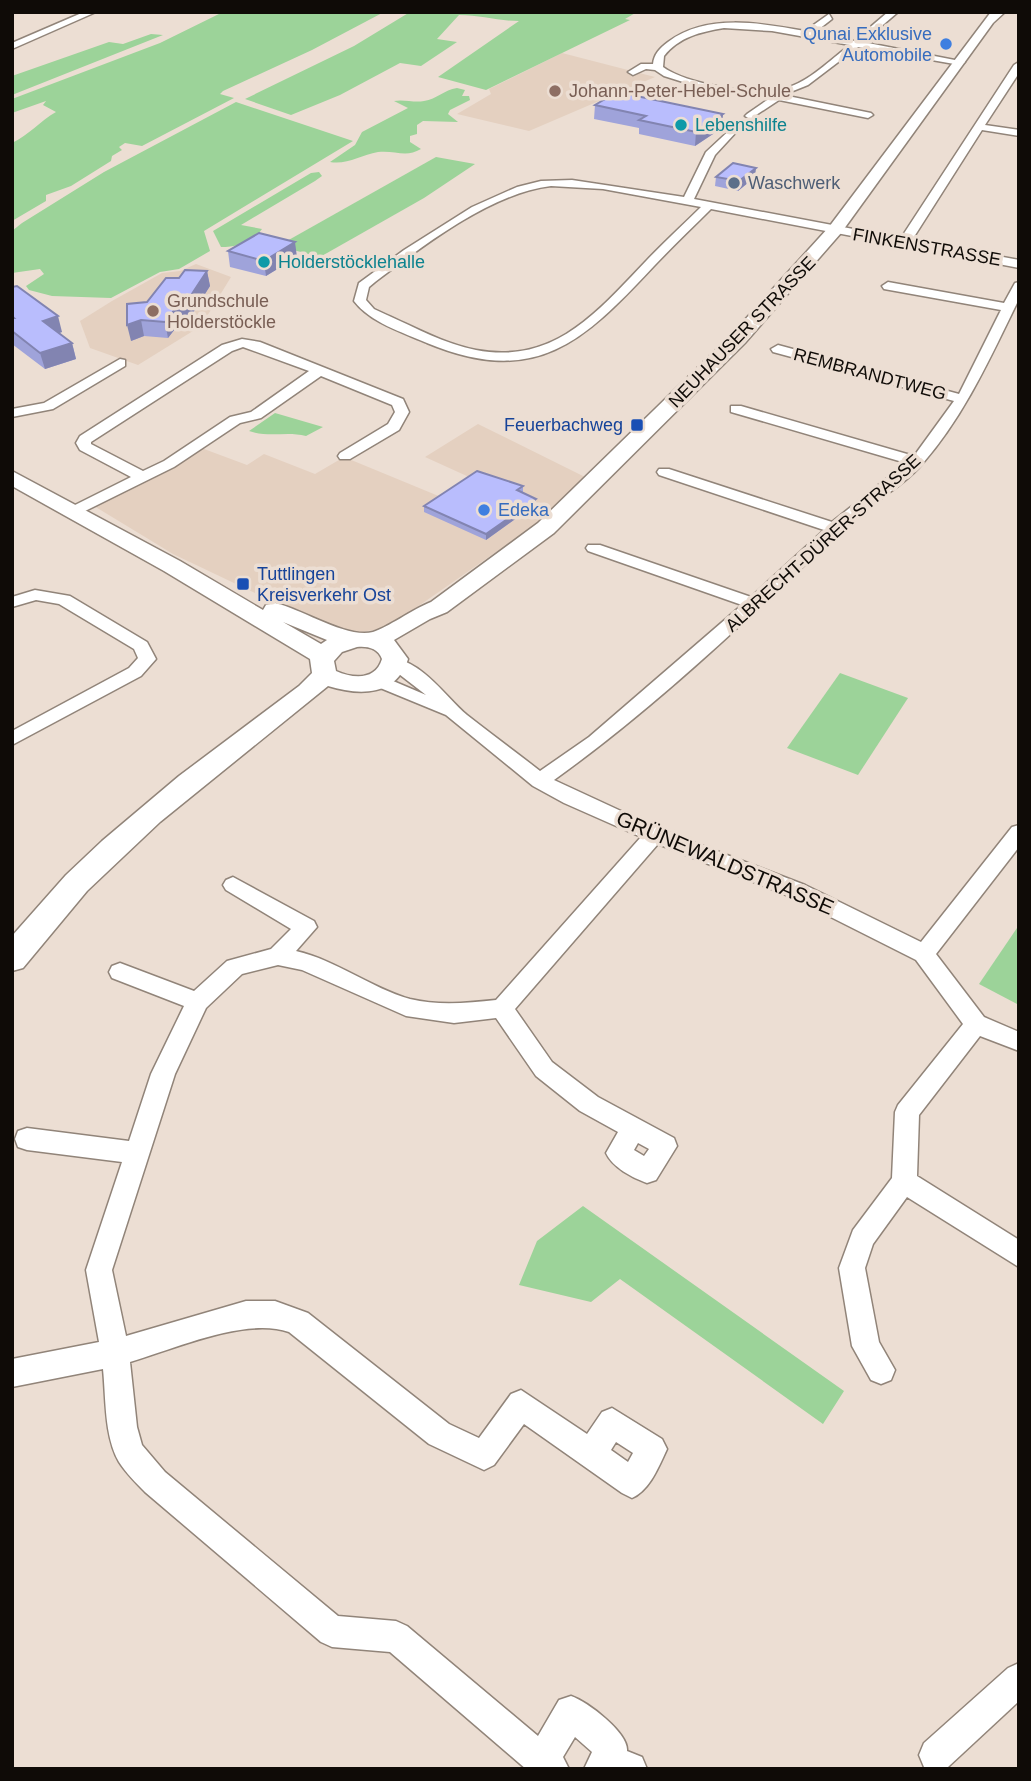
<svg xmlns="http://www.w3.org/2000/svg" width="1031" height="1781" font-family="Arial,sans-serif">
<rect width="100%" height="100%" fill="#ecded3"/>
<g fill="#e4d0c0">
<polygon points="562,53 655,77 529,131 457,114 491,94 489,89"/>
<polygon points="196,264 231,277 201,326 138,365 90,348 80,321 112,301 162,273 180,271"/>
<polygon points="478,424 587,478 539,522 387,628 347,634 299,614 173,554 94,506 196,446 247,465 264,454 315,474 344,457 441,497 469,477 425,457"/>
</g>
<g fill="#9cd399">
<path d="M223 12H384L312 50 223 91 220 94 234 98 142 146 125 143 119 147 122 150 112 156 111 161 71 186 46 195V201L12 221V143C29 135 40 121 56 112L43 105 46 101 12 113V99L160 43Z"/>
<path d="M410 12H637L625 19 630 20 486 90 438 77 519 21C498 21 480 15 459 15L437 39 457 42 421 66 400 63 340 95 291 115 245 99 354 46Z"/>
<polygon points="151,34 163,35 12,95 12,76 109,42 123,44"/>
<path d="M457 88 465 90 462 96H469L470 100 450 110 448 114 458 122 423 121 417 125V134L410 136V142L421 149C406 158 395 150 378 152 361 155 347 165 330 162L355 145 362 132 408 108 394 101C404 99 414 103 424 101 437 99 444 90 457 88Z"/>
<polygon points="236,102 353,141 204,231 210,251 179,269 160,272 111,298 52,296 29,290 26,286 44,274 40,269 12,273 12,231 22,223 104,172"/>
<polygon points="436,157 475,164 424,198 320,257 278,246"/>
<path d="M319 172 322 176 315 181 241 225 262 229C253 242 236 247 221 247L213 231 311 173Z"/>
<path d="M275 413 323 427 306 436C286 431 270 438 249 431Z"/>
<polygon points="840,673 908,698 858,775 787,748"/>
<polygon points="1019,925 1019,1005 979,984"/>
<polygon points="583,1206 844,1391 823,1424 620,1279 591,1302 519,1285 537,1241"/>
</g>
<g fill="none" stroke-linecap="round" stroke-linejoin="round">
<g stroke="#918479" stroke-width="3">
<g id="street">
<polygon points="84,12 96,12 12,49 12,43"/>
<path d="M888 12H898L863 42 965 62 960 65 858 47 808 85 783 95 871 113 873 115 868 118 779 100 750 119 745 116 747 114 773 96 699 87 664 76 655 70 646 69 633 75 628 72 641 64H653C654 54 660 48 668 42 706 13 761 23 805 31L829 14 832 19 814 33 854 41ZM724 28 772 31 850 45C830 60 810 81 786 88 758 97 686 84 663 67L664 56C679 37 700 32 724 28Z"/>
<path d="M1019 62V73L985 125 1019 130V136L982 130 912 240 1019 260V268L711 209C692 228 673 246 654 266 583 342 536 388 427 343 402 332 371 323 354 301L359 283 404 250 472 207 517 187 541 181 572 180 684 197 706 152 734 126 739 129 715 155 694 199 901 238 1014 65ZM551 186 603 189 701 207C683 225 664 242 647 260 598 311 555 365 476 350 445 344 416 328 387 315L374 309 366 300 369 287 375 282C423 246 491 193 551 186Z"/>
<path d="M888 282 1004 303 1015 283 1019 282V299C991 356 965 415 923 463 903 487 872 502 849 523 755 612 660 704 554 780L662 830 805 885 921 942 1012 827 1019 825V847L936 954 984 1017 1019 1032V1051L980 1036 919 1115 917 1176 1019 1240V1267L907 1197 873 1244 865 1268 879 1342 895 1370 891 1380 881 1384 871 1380 852 1346 839 1268 853 1230 892 1178 895 1112 898 1105 963 1024 916 960 791 897 658 844 515 1009 552 1062 598 1097 674 1138 677 1146 656 1180 647 1183C633 1178 612 1167 606 1153L618 1132 580 1111 536 1076 496 1018 454 1023 406 1016 302 970 278 965 242 974 206 1008 175 1074 112 1270 126 1336 246 1301H275L308 1313 449 1424 479 1438 511 1394 521 1390 587 1434 602 1412 612 1408 662 1439 667 1449C659 1466 650 1490 632 1498L622 1493 524 1424 494 1465 484 1470 429 1444 289 1332C245 1317 174 1349 130 1362L137 1427 142 1445 165 1472 338 1616 396 1621 407 1626 538 1736 559 1700 571 1696C588 1702 629 1733 627 1751L642 1757 647 1769H584L592 1752 575 1737 563 1757 569 1769H526L390 1652 332 1647 321 1642 145 1492C136 1483 126 1473 119 1462 104 1436 106 1398 103 1369L12 1387V1359L99 1342 86 1270 122 1162 27 1150 18 1147 15 1139 18 1131 27 1128 129 1141 151 1074 184 1006 112 978 109 972 112 966 120 963 194 991 227 961 271 949 291 929 226 890 223 885 226 880 233 877 314 921 317 927 296 951C336 960 371 988 410 999 439 1006 467 1003 496 1000L641 837 564 803 533 786 446 715 373 685 370 681 379 675 426 695 386 664 395 658C426 666 444 695 467 715 491 734 516 752 540 771L589 737 742 605 588 551 586 548 588 545H600L751 597 824 530 659 475 657 472 659 469H669L832 522 906 463 731 412V406H741L914 456 954 401 773 352 771 349 778 345 959 394 1001 310 884 289 882 286ZM638 1143 649 1149 644 1156 634 1150ZM616 1442 633 1453 628 1462 611 1450Z"/>
<path d="M242 339 260 342 403 399 409 412 399 430 350 459H340L338 456 340 453 388 424 395 412 392 405 321 376 261 418 240 423 174 467 79 514H69L66 511 69 508 131 477 80 450 76 443 80 436 222 345ZM243 347 309 371 251 412 230 417 164 461 143 471 91 444V442L232 351Z"/>
<polygon points="120,359 125,360 125,366 53,409 12,417 12,409 44,403"/>
<polygon points="35,590 70,596 147,642 156,659 141,676 12,745 12,731 129,668 138,658 134,649 59,604 36,600 12,607 12,597"/>
<polygon points="1019,1663 1019,1701 948,1767 924,1767 919,1755 924,1743 1008,1668"/>
</g>
</g>
<g stroke="#918479" stroke-width="3">
<path id="secondary" d="M991 12H1005L993 23 841 233 745 343 554 533 447 612 430 619 394 640 408 659C397 696 360 696 328 686L160 822 87 891 23 968 12 971V936L66 875 102 841 179 776 299 686 312 673 310 659 164 571 12 486V471L180 561 263 610 266 605 275 603C302 609 347 639 373 632 387 628 413 609 431 602L538 523 731 335 829 227ZM283 622 327 640 321 644ZM357 647C367 646 378 648 382 659 376 680 354 679 336 671L334 661 342 652Z"/>
</g>
<use href="#street" fill="#fff" fill-rule="evenodd"/>
<use href="#secondary" fill="#fff" fill-rule="evenodd"/>
</g>
<g fill="#9fa3da">
<polygon points="595,105 722,128 695,146 639,134 639,128 594,119"/>
<polygon points="716,177 755,177 738,191 715,186"/>
<polygon points="228,251 297,257 266,276 230,267"/>
<polygon points="207,271 210,286 191,316 192,320 178,325 168,338 144,336 131,341 147,302 179,278"/>
<polygon points="12,287 62,332 59,333 72,343 76,359 45,369 12,344"/>
<polygon points="523,486 523,492 522,492 536,504 486,540 424,512 424,506"/>
</g>
<g fill="#8284b1">
<polygon points="723,114 722,128 695,146 696,132"/>
<polygon points="756,168 755,177 738,191 739,181"/>
<polygon points="295,242 297,257 266,276 264,261"/>
<polygon points="207,271 210,286 191,316 192,320 178,325 168,338 165,322 175,309 188,300"/>
<polygon points="58,316 62,332 48,337 43,321"/>
<polygon points="141,320 144,336 131,341 127,325"/>
<polygon points="72,343 76,359 45,369 40,353"/>
<polygon points="536,499 536,504 486,540 486,534"/>
</g>
<g fill="#b9bdfd" stroke="#8284b1" stroke-width="2">
<polygon points="617,92 723,114 696,132 639,120 646,116 595,105"/>
<polygon points="733,163 756,168 739,181 716,177"/>
<polygon points="259,233 295,242 264,261 228,251"/>
<polygon points="185,270 207,271 188,300 189,304 175,309 165,322 141,320 127,325 127,304 147,302 166,278 179,278"/>
<polygon points="17,286 58,316 43,321 72,343 40,353 12,331 12,318 14,318 12,316 12,287"/>
<polygon points="477,471 523,486 517,490 536,499 486,534 424,506"/>
</g>
<g fill="#3f7fe0" stroke="#ecded3" stroke-width="2.5">
<circle cx="946" cy="44" r="7"/>
<circle cx="484" cy="510" r="7"/>
</g>
<g fill="#8d6e63" stroke="#ecded3" stroke-width="2.5">
<circle cx="555" cy="91" r="7"/>
<circle cx="153" cy="311" r="7"/>
</g>
<g fill="#0f9aa8" stroke="#ecded3" stroke-width="2.5">
<circle cx="681" cy="125" r="7"/>
<circle cx="264" cy="262" r="7"/>
</g>
<circle fill="#5c6f8a" stroke="#ecded3" stroke-width="2.5" cx="734" cy="183" r="7"/>
<g fill="#1a4fb4" stroke="#ecded3" stroke-width="2.5">
<rect x="630" y="418" width="14" height="14" rx="3.5"/>
<rect x="236" y="577" width="14" height="14" rx="3.5"/>
</g>
<g text-anchor="middle" stroke-width="7" stroke-linejoin="round" paint-order="stroke">
<g font-size="18" fill="#366cbe" stroke="#ecded3" text-anchor="end">
<text x="932" y="40">Qunai Exklusive<tspan x="932" dy="21">Automobile</tspan></text>
<text x="498" y="516" text-anchor="start">Edeka</text>
</g>
<g font-size="18" fill="#785e54" stroke="#ecded3" text-anchor="start">
<text x="569" y="97">Johann-Peter-Hebel-Schule</text>
<text x="167" y="307">Grundschule<tspan x="167" dy="21">Holderstöckle</tspan></text>
</g>
<g font-size="18" fill="#0d838f" stroke="#ecded3" text-anchor="start">
<text x="695" y="131">Lebenshilfe</text>
<text x="278" y="268">Holderstöcklehalle</text>
</g>
<g font-size="18" fill="#4e5e75" stroke="#ecded3" text-anchor="start">
<text x="748" y="189">Waschwerk</text>
</g>
<g font-size="18" fill="#0f0b07" stroke="#ecded3">
<text transform="translate(927 247) rotate(10)" y="6">FINKENSTRASSE</text>
<text transform="translate(742 332) rotate(-46)" y="6">NEUHAUSER STRASSE</text>
<text transform="translate(870 374) rotate(15)" y="6">REMBRANDTWEG</text>
<text transform="translate(823 543) rotate(-42)" y="6">ALBRECHT-DÜRER-STRASSE</text>
</g>
<g font-size="18" fill="#164399" stroke="#ecded3" text-anchor="end">
<text x="623" y="431">Feuerbachweg</text>
<text x="257" y="580" text-anchor="start">Tuttlingen<tspan x="257" dy="21">Kreisverkehr Ost</tspan></text>
</g>
<g font-size="21" fill="#0f0b07" stroke="#ecded3">
<text transform="translate(725 863) rotate(23)" y="7">GRÜNEWALDSTRASSE</text>
</g>
</g>
<rect width="1031" height="1781" fill="none" stroke="#0f0b07" stroke-width="28"/>
</svg>
